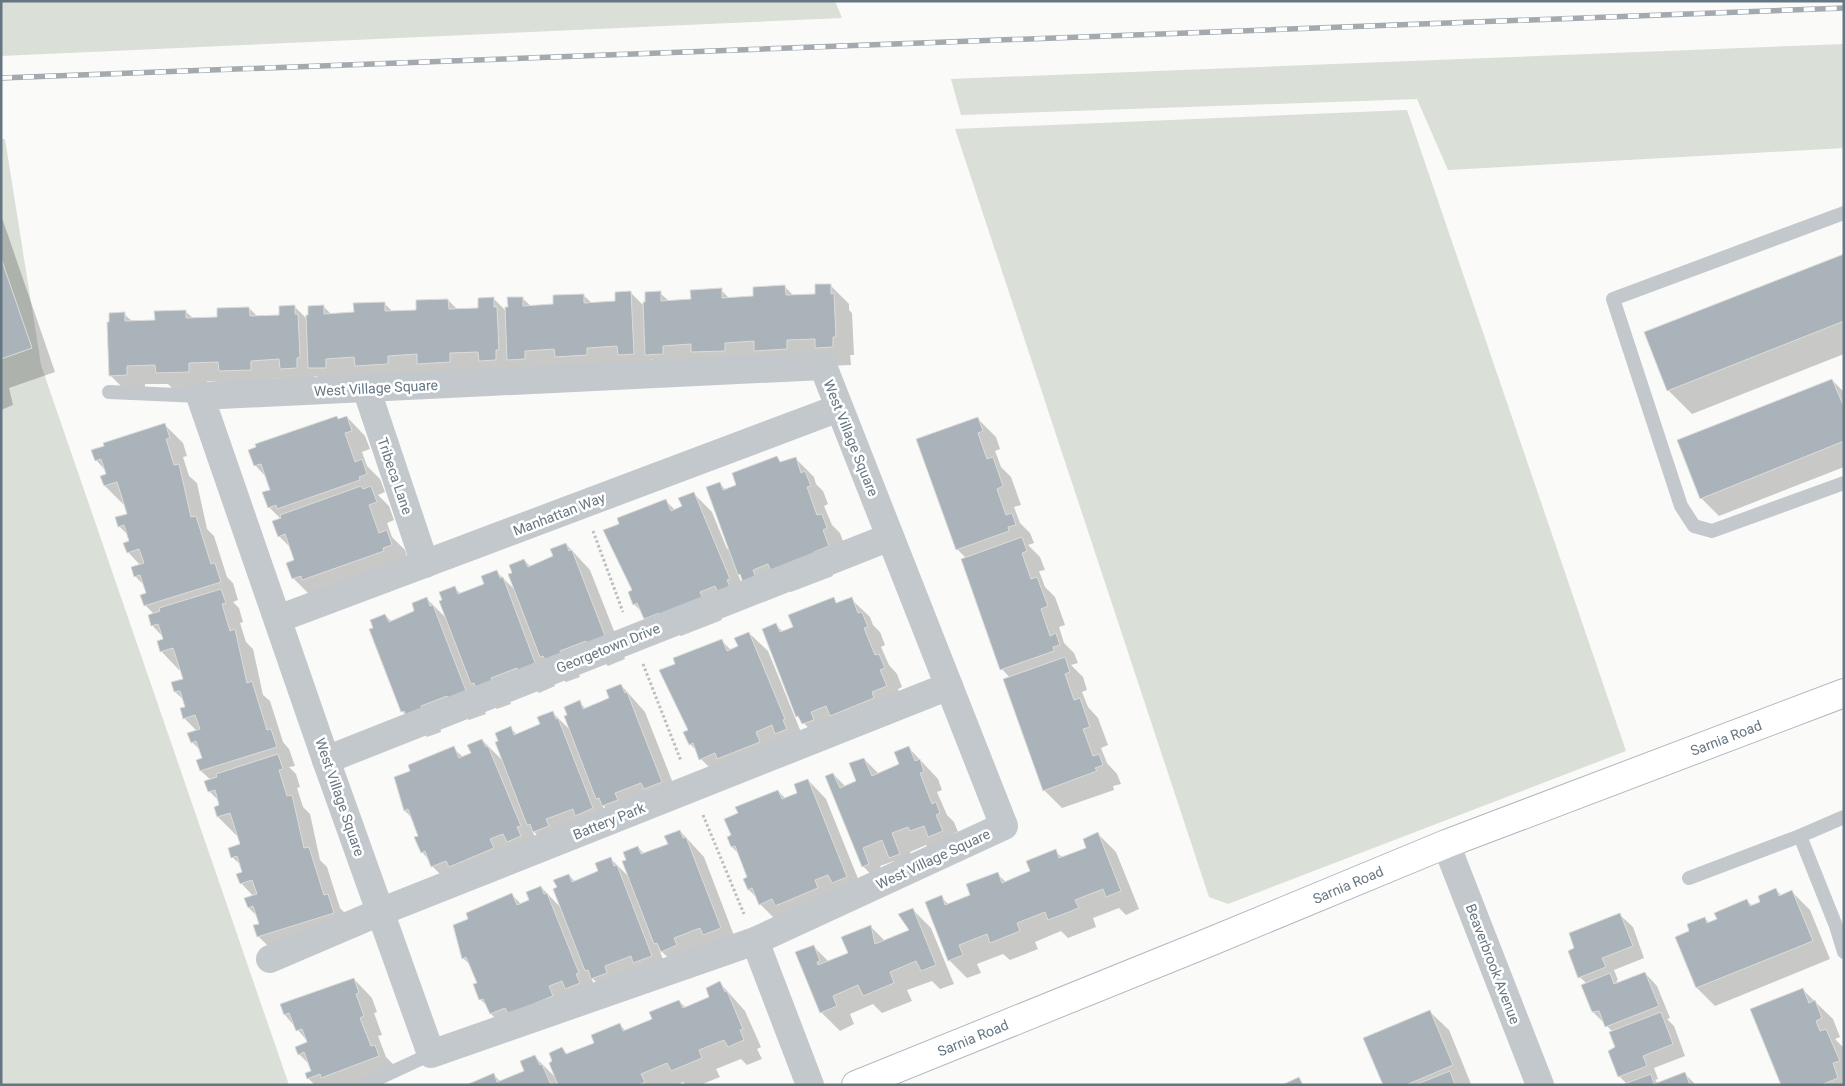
<svg xmlns="http://www.w3.org/2000/svg" width="1845" height="1086" font-family="Roboto,sans-serif">
<rect width="100%" height="100%" fill="#fafaf8"/>
<g fill="#dadfd7">
<polygon points="1,1 835,1 842,18 1,56"/>
<polygon points="1844,44 1844,148 1448,170 1417,99 961,115 951,79"/>
<polygon points="1407,110 1626,751 1228,904 1209,897 955,129"/>
<polygon points="1,139 5,139 41,365 289,1085 1,1085"/>
</g>
<g fill="#0003">
<polygon points="1,215 55,372 9,388 13,405 1,410"/>
<polygon points="1844,255 1844,354 1692,414 1668,390"/>
<polygon points="830,285 849,304 849,310 852,313 854,355 850,355 851,365 665,373 651,359 652,372 328,386 317,376 314,376 315,386 300,387 291,378 269,379 269,388 238,389 230,381 207,381 207,390 175,391 168,384 145,384 145,393 129,394 110,375 124,314 133,322 156,322 185,311 194,319 218,318 249,308 258,317 280,316 294,306 307,319 323,306 332,315 355,314 384,303 393,312 418,311 448,300 457,309 480,309 493,298 507,312 509,308 522,298 531,306 554,305 583,295 592,303 617,302 630,292 644,306 660,293 669,301 692,300 721,290 730,299 754,297 785,287 794,296 816,295"/>
<polygon points="1832,380 1844,392 1844,467 1719,516 1701,498"/>
<polygon points="337,417 339,420 347,417 365,436 370,449 362,452 367,466 380,479 385,492 378,495 389,506 394,520 387,523 392,537 405,550 409,563 311,596 293,578 296,561 291,548 279,536 281,519 269,507 272,491 267,478 255,465"/>
<polygon points="978,419 996,437 1000,449 995,451 1001,467 1011,477 1021,505 1014,507 1020,523 1030,533 1034,543 1028,545 1040,557 1045,570 1039,571 1045,587 1055,597 1065,625 1059,627 1064,643 1074,653 1078,663 1071,665 1083,677 1087,690 1082,692 1088,707 1098,718 1108,745 1101,748 1107,763 1117,774 1121,784 1113,786 1114,790 1062,808 1044,790 1010,678 1002,669 966,558 957,549"/>
<polygon points="165,425 183,443 187,456 183,457 189,476 197,483 207,529 214,536 227,577 233,583 238,600 233,602 239,608 243,622 240,623 246,642 253,649 263,695 270,701 283,742 289,749 295,766 289,767 296,774 300,787 297,788 303,807 310,814 320,860 327,867 340,908 346,914 277,955 258,936 260,924 258,917 249,908 254,897 241,883 244,873 242,866 232,857 242,845 238,835 236,835 218,817 221,806 220,802 209,791 211,780 201,771 198,761 203,759 201,751 192,742 197,731 184,718 187,708 185,701 175,692 185,680 181,669 179,670 161,651 164,640 163,637 152,625 154,614 145,605 147,593 145,586 136,577 133,568 141,566 128,552 131,542 129,536 119,526 128,514 125,504 123,504 105,486 108,475 106,471 96,460"/>
<polygon points="777,458 782,463 795,458 814,477 816,484 823,491 828,504 824,506 832,525 840,533 845,547 831,570 833,576 791,592 783,584 743,578 737,572 747,597 718,610 722,620 681,636 676,632 663,637 645,619 642,612 634,604 633,591 621,525 665,500 675,510 683,507 694,494 712,512 727,549 729,548 719,483 726,490 738,486"/>
<polygon points="566,544 590,570 625,659 608,666 602,660 577,670 580,677 566,682 545,661 555,686 539,693 533,687 508,696 511,704 497,709 475,688 486,714 469,720 463,715 439,724 441,732 427,737 402,711 374,628 385,615 392,622 416,612 427,599 447,619 455,588 461,594 486,584 496,571 516,591 514,574 524,560 531,567 555,557"/>
<polygon points="833,599 838,604 851,599 870,617 873,625 880,632 885,645 881,647 889,665 897,674 902,687 898,689 904,704 822,742 797,716 776,625 783,632 794,628"/>
<polygon points="749,633 768,651 803,737 719,777 701,759 698,752 690,744 690,731 676,665 721,640 731,650 739,647"/>
<polygon points="621,685 645,712 680,801 622,824 602,804 611,827 552,850 532,830 538,844 451,885 432,866 429,860 422,852 420,836 413,819 405,811 396,778 411,772 453,748 463,757 472,753 482,740 504,762 511,728 517,735 542,725 552,712 571,731 579,702 586,709 611,699"/>
<polygon points="908,747 938,779 942,790 937,792 947,815 954,822 958,832 954,833 960,850 929,849 926,845 910,852 918,872 909,876 894,861 880,866 887,883 881,885 863,866 833,774 846,787 858,782 864,759 879,774 901,765"/>
<polygon points="808,780 826,799 865,896 778,922 760,904 757,898 749,890 745,879 749,878 739,854 732,847 778,791 786,799 799,793"/>
<polygon points="680,831 704,857 738,946 680,969 659,949 669,974 611,997 591,977 597,992 509,1032 491,1014 488,1007 480,999 478,984 471,966 463,958 470,919 512,895 522,905 531,900 541,887 562,909 569,875 575,882 600,872 611,859 630,878 627,860 638,847 644,854 669,845"/>
<polygon points="1098,834 1116,852 1139,909 1126,915 1119,908 1093,918 1096,927 1068,938 1061,931 1035,942 1038,949 1010,960 1003,954 977,964 981,973 967,978 949,960 941,897 949,905 972,896 997,874 1006,882 1032,872 1055,851 1063,858 1088,849"/>
<polygon points="1776,890 1782,896 1792,892 1810,910 1830,959 1715,1006 1697,988 1691,932 1705,919 1710,923 1719,920 1747,901 1753,906 1762,903"/>
<polygon points="912,909 931,928 954,984 940,989 932,981 907,990 912,1001 882,1013 873,1004 850,1014 854,1024 840,1031 821,1012 813,946 829,962 850,954 870,926 885,941 911,931"/>
<polygon points="1620,915 1633,927 1644,958 1614,970 1618,980 1616,981 1619,983 1645,973 1657,986 1670,1018 1667,1019 1674,1026 1685,1056 1654,1068 1658,1079 1655,1080 1658,1083 1684,1073 1696,1085 1626,1085 1627,1084 1619,1076 1616,1048 1613,1032 1593,1012 1587,984 1580,977"/>
<polygon points="354,979 372,998 377,1012 374,1013 382,1035 378,1036 386,1057 393,1064 370,1085 315,1085 308,1078 312,1072 310,1065 299,1054 309,1043 285,1015"/>
<polygon points="720,983 745,1011 761,1047 757,1049 762,1059 747,1065 741,1059 716,1069 720,1077 700,1085 686,1085 683,1082 677,1085 470,1085 494,1075 501,1082 526,1071 535,1057 557,1079 562,1048 568,1055 596,1043 619,1024 626,1031 653,1020 679,1001 686,1008 711,998"/>
<polygon points="1802,989 1833,1019 1840,1037 1835,1039 1844,1048 1844,1085 1782,1085"/>
<polygon points="1430,1012 1449,1030 1471,1084 1384,1085"/>
</g>
<g fill="#aab3b9" stroke="#dcdcda">
<polygon points="1844,254 1844,321 1667,391 1644,332"/>
<polygon points="1,258 32,348 1,359"/>
<polygon points="815,284 831,284 831,294 834,293 836,337 833,337 833,347 815,348 815,339 787,340 787,349 754,351 754,341 725,343 725,351 691,352 691,344 663,346 663,354 645,355 643,302 645,302 645,292 661,291 661,301 691,299 690,290 722,288 722,298 753,296 753,287 785,285 786,295 815,294"/>
<polygon points="631,291 634,354 618,355 617,346 587,348 587,355 555,357 554,349 525,351 525,359 507,360 505,307 508,307 507,297 523,297 523,306 553,304 553,295 584,294 584,303 615,301 615,292"/>
<polygon points="494,297 494,307 497,307 499,350 496,350 496,360 479,361 478,352 450,353 450,362 417,364 417,354 388,356 388,364 355,366 354,357 326,359 326,368 308,368 306,315 308,315 308,306 324,305 324,314 354,312 353,303 385,302 385,311 416,310 416,300 448,299 449,309 478,308 478,298"/>
<polygon points="295,305 295,314 298,314 300,357 297,358 297,368 280,369 279,359 251,361 251,370 219,371 218,362 189,363 189,372 156,373 155,365 127,366 127,375 109,376 107,322 109,322 109,313 125,312 125,321 155,320 154,311 186,310 186,318 217,317 217,308 249,307 250,316 279,315 279,306"/>
<polygon points="1832,379 1844,407 1844,441 1700,499 1677,440"/>
<polygon points="337,416 338,419 347,416 352,431 345,433 355,462 362,459 367,474 359,477 360,480 277,509 276,505 268,508 262,492 270,490 261,464 254,466 248,450 256,447 255,444"/>
<polygon points="978,417 983,431 978,433 987,459 993,457 1003,486 997,489 1006,515 1012,513 1016,525 1008,527 1009,531 956,550 916,439"/>
<polygon points="165,423 170,438 166,439 174,465 179,464 191,517 196,516 211,564 215,563 221,582 144,606 140,595 146,593 140,575 134,577 131,567 144,563 139,549 127,553 123,543 129,541 124,525 118,527 115,517 127,514 117,482 104,486 100,476 106,474 101,459 95,461 91,450 104,446 103,443"/>
<polygon points="777,456 780,462 796,457 801,473 805,471 811,486 807,487 817,515 822,514 827,528 823,530 829,546 814,552 816,557 772,574 768,564 753,570 756,578 743,583 740,574 738,575 706,487 720,482 723,490 736,485 732,473"/>
<polygon points="361,486 363,489 371,486 377,502 369,505 379,533 387,530 392,545 383,548 384,551 302,580 301,576 292,579 286,563 294,560 285,534 278,537 272,521 281,518 280,515"/>
<polygon points="694,492 730,579 727,580 731,589 719,594 715,586 700,592 704,601 661,619 659,613 644,619 637,603 633,605 628,592 632,590 603,530 619,524 617,518 666,499 671,511 682,506 678,498"/>
<polygon points="1022,537 1027,551 1022,553 1031,579 1037,577 1048,606 1041,609 1050,636 1056,633 1060,645 1053,647 1054,651 1000,670 961,559"/>
<polygon points="566,543 569,551 572,550 607,641 588,648 586,641 560,651 562,658 547,664 543,656 540,657 508,574 512,573 509,565 524,559 528,567 553,556 550,549"/>
<polygon points="497,570 500,578 503,577 537,668 519,675 517,668 491,678 493,685 477,691 474,683 471,684 439,601 442,600 439,592 455,586 458,594 484,584 481,576"/>
<polygon points="221,589 226,603 222,604 230,631 235,629 247,683 252,681 267,730 271,729 277,747 200,771 196,760 202,758 196,741 191,743 187,733 200,729 195,715 183,719 180,708 185,707 180,691 174,692 171,682 183,679 173,648 160,652 157,641 163,639 158,624 151,626 148,615 160,611 159,608"/>
<polygon points="427,597 430,606 433,605 468,696 450,703 447,696 421,706 423,713 408,719 404,711 401,712 369,629 373,628 370,620 385,614 389,622 414,611 412,603"/>
<polygon points="834,597 836,603 852,597 858,613 862,612 868,627 864,628 875,655 879,654 885,668 880,670 887,686 872,692 874,698 830,716 826,706 811,712 814,720 802,724 798,716 796,717 762,629 776,623 780,632 793,627 788,615"/>
<polygon points="749,632 785,719 783,720 787,729 775,734 772,725 756,732 760,742 717,759 715,753 699,760 693,743 689,745 683,732 688,730 659,670 675,664 673,658 722,639 727,651 738,646 734,638"/>
<polygon points="1065,657 1070,672 1065,674 1074,700 1080,698 1090,727 1083,729 1093,756 1099,754 1103,765 1095,768 1097,771 1043,791 1003,679"/>
<polygon points="621,684 625,693 627,692 662,782 644,789 641,783 615,793 618,800 602,806 599,798 596,799 564,716 567,715 564,707 580,700 583,709 609,698 606,690"/>
<polygon points="553,711 556,719 558,718 593,808 575,816 573,809 546,819 549,826 533,832 530,824 527,825 495,742 498,741 495,733 511,726 514,735 540,724 537,717"/>
<polygon points="482,739 486,747 488,746 521,826 517,827 521,836 507,842 503,834 490,839 494,848 449,867 446,861 431,867 425,851 421,853 414,837 418,836 408,809 404,811 394,777 410,771 408,765 454,746 459,758 471,753 467,745"/>
<polygon points="909,746 915,761 920,759 924,772 920,773 932,804 936,802 940,813 936,815 943,831 928,837 924,826 910,831 908,827 892,833 900,854 889,858 882,840 863,848 869,864 862,867 825,776 833,773 840,788 856,781 849,763 864,758 872,776 899,764 894,752"/>
<polygon points="278,754 283,769 279,770 287,796 292,795 304,848 309,847 324,895 328,894 334,913 257,937 253,925 259,924 253,906 248,908 244,898 257,894 252,880 240,884 236,874 242,872 237,856 231,858 228,848 240,844 230,813 217,817 214,807 219,805 215,790 208,792 204,781 217,777 216,774"/>
<polygon points="808,779 847,877 832,883 828,875 815,880 818,888 775,906 772,899 759,905 752,888 748,890 743,879 747,877 735,846 731,847 727,837 731,835 724,819 738,813 735,807 778,790 782,799 797,793 794,784"/>
<polygon points="680,830 683,838 686,837 721,928 703,935 700,928 674,938 677,945 661,952 657,943 654,944 622,861 626,860 623,852 638,846 641,854 668,844 664,836"/>
<polygon points="1098,832 1121,891 1106,897 1103,889 1075,900 1079,908 1048,920 1045,912 1017,923 1020,931 990,943 987,934 959,945 963,955 948,961 925,902 942,895 945,905 970,895 966,884 998,872 1002,883 1030,871 1026,861 1056,849 1059,858 1086,848 1083,839"/>
<polygon points="611,857 614,866 617,865 652,956 633,963 631,956 605,966 607,973 591,979 588,970 585,971 553,889 557,887 553,880 569,874 572,882 598,871 595,863"/>
<polygon points="541,886 544,894 547,893 579,973 576,974 580,983 565,989 562,981 549,986 553,996 508,1014 505,1008 490,1014 483,999 479,1000 473,984 477,983 466,957 462,959 453,925 468,919 466,913 512,893 517,905 529,900 526,892"/>
<polygon points="1776,888 1779,896 1792,890 1813,941 1696,988 1675,937 1689,931 1687,924 1705,917 1707,923 1717,919 1714,913 1747,899 1750,906 1760,902 1758,896"/>
<polygon points="913,908 936,965 921,971 916,961 890,972 894,983 863,996 858,985 833,996 837,1006 820,1013 795,952 814,945 820,961 817,962 818,965 848,953 841,937 871,925 875,944 909,930 898,914"/>
<polygon points="1620,913 1633,946 1602,958 1606,967 1578,978 1568,951 1574,948 1569,933"/>
<polygon points="1645,972 1659,1006 1605,1027 1599,1011 1592,1012 1581,985 1610,973 1614,984"/>
<polygon points="354,978 359,993 356,994 364,1016 360,1018 371,1046 375,1045 379,1056 321,1078 320,1074 307,1079 305,1073 311,1071 304,1052 298,1055 295,1047 307,1042 302,1029 296,1031 289,1013 284,1015 280,1004"/>
<polygon points="720,981 725,992 727,991 743,1029 740,1030 744,1040 728,1047 724,1040 699,1050 702,1058 671,1071 667,1063 641,1074 645,1082 638,1085 558,1085 549,1063 552,1061 549,1053 562,1047 566,1054 594,1043 591,1035 620,1023 623,1031 652,1019 649,1012 679,1000 683,1008 709,997 706,988"/>
<polygon points="1803,988 1809,1003 1815,1000 1822,1018 1816,1021 1820,1031 1826,1029 1840,1061 1833,1063 1838,1078 1821,1085 1781,1085 1750,1009"/>
<polygon points="1430,1010 1453,1065 1406,1085 1383,1085 1363,1038"/>
<polygon points="1661,1012 1673,1044 1643,1056 1647,1066 1618,1077 1608,1051 1615,1047 1609,1032"/>
<polygon points="535,1055 540,1065 542,1064 551,1085 466,1085 494,1073 497,1082 524,1071 520,1061"/>
<polygon points="1450,1071 1455,1085 1415,1085"/>
<polygon points="1685,1072 1690,1085 1622,1085 1651,1074 1654,1084"/>
<polygon points="1299,1077 1303,1085 1282,1085"/>
</g>
<g fill="none" stroke-linecap="round" stroke-linejoin="round">
<g stroke="#b3babf" stroke-width="30">
<polyline id="secondary" points="856,1085 1212,941 1446,844 1844,693"/>
</g>
<g stroke="#bbbfc2" stroke-width="3" stroke-dasharray="2.5 2.5" stroke-linecap="butt">
<polyline points="593,531 623,612"/>
<polyline points="643,664 681,761"/>
<polyline points="703,815 744,914"/>
</g>
<g stroke="#c3c8cc" stroke-width="14">
<polyline points="1844,213 1613,299 1681,506 1694,526 1712,531 1844,483"/>
<polyline points="109,392 200,396"/>
<polyline points="1844,817 1800,836 1836,926 1844,952"/>
<polyline points="1689,878 1800,836"/>
<polyline points="364,1085 431,1054"/>
</g>
<g stroke="#c3c8cc" stroke-width="28">
<polygon points="823,366 1004,826 755,941 431,1054 326,760 200,396"/>
<polyline points="366,388 425,564"/>
<polyline points="278,619 839,408"/>
<polyline points="326,760 890,537"/>
<polyline points="755,941 810,1085"/>
<polyline points="270,959 380,912 949,686"/>
</g>
<polyline stroke="#c3c8cc" stroke-width="28" points="1446,844 1540,1085"/>
<use href="#secondary" stroke="#fff" stroke-width="28"/>
<g stroke="#a2aab0" stroke-width="5.5">
<polyline id="rail" points="1,78 1844,8"/>
</g>
<use href="#rail" stroke="#fff" stroke-width="4" stroke-dasharray="11" stroke-linecap="butt"/>
</g>
<g text-anchor="middle" stroke-width="5" stroke-linejoin="round" paint-order="stroke">
<g font-size="14" fill="#657683" stroke="#fff">
<text transform="translate(376 388) rotate(-3)" y="5">West Village Square</text>
<text transform="translate(851 438) rotate(68)" y="5">West Village Square</text>
<text transform="translate(395 476) rotate(71)" y="5">Tribeca Lane</text>
<text transform="translate(559 514) rotate(-21)" y="5">Manhattan Way</text>
<text transform="translate(608 648) rotate(-22)" y="5">Georgetown Drive</text>
<text transform="translate(1726 738) rotate(-21)" y="5">Sarnia Road</text>
<text transform="translate(340 797) rotate(71)" y="5">West Village Square</text>
<text transform="translate(609 821) rotate(-22)" y="5">Battery Park</text>
<text transform="translate(933 859) rotate(-25)" y="5">West Village Square</text>
<text transform="translate(1348 885) rotate(-23)" y="5">Sarnia Road</text>
<text transform="translate(1493 964) rotate(69)" y="5">Beaverbrook Avenue</text>
<text transform="translate(973 1038) rotate(-22)" y="5">Sarnia Road</text>
</g>
</g>
<rect width="1845" height="1086" fill="none" stroke="#657683" stroke-width="5"/>
</svg>
